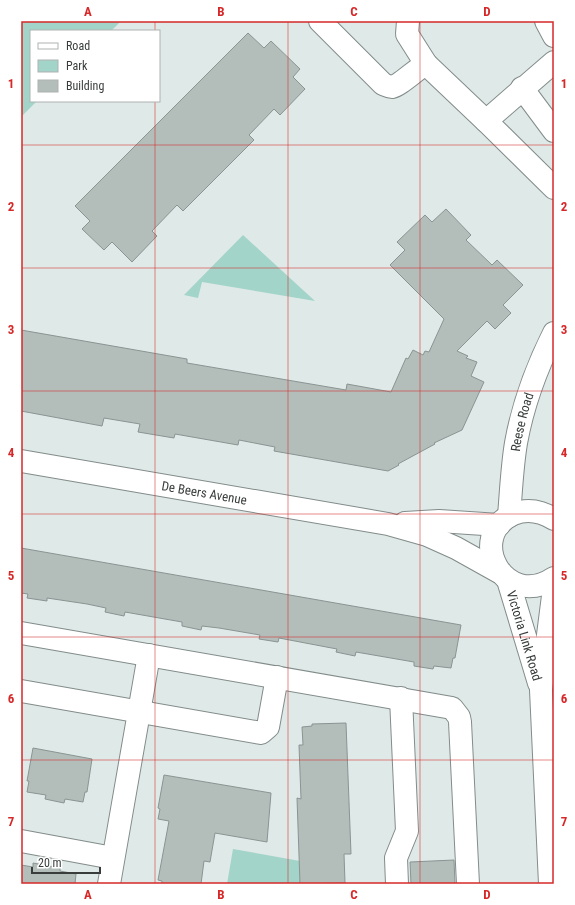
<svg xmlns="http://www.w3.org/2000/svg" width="575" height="905" font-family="'Roboto Condensed',sans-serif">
<rect width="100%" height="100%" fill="#dfe9e7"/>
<g fill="#a3d4c9">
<polygon points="21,21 121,21 111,31 31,31 31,101 37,101 21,117"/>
<polygon points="243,235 315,301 202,282 198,298 184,295"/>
<polygon points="233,849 300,861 300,884 227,884"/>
</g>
<g fill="#b3bebb" stroke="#8a9492">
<polygon points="248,33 264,48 271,41 300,69 293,77 305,89 280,115 274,109 249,135 254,140 183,211 177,205 152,231 157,236 132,262 112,242 104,250 82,229 90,221 75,206"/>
<polygon points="446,209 471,235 466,240 492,265 497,260 523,285 503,305 511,313 495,329 487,321 457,351 468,356 466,358 477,362 471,376 484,382 462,430 434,443 435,444 398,464 399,465 388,471 274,451 275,447 239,440 238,445 175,434 174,438 138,432 140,424 104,418 102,426 21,411 21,330 187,359 187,363 346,390 347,384 391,392 406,358 408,359 413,350 423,355 425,351 429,352 444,319 390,265 405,250 397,242 425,215 432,222"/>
<polygon points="21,548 461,625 455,658 453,658 451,668 434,666 433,669 414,666 414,662 356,652 355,656 336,652 337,649 279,638 278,642 259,639 260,635 219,628 202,626 201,630 182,626 182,622 125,612 124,616 105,612 106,608 87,604 47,598 47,601 27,598 28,594 21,593"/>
<polygon points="346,723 351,854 344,854 345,883 300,884 297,798 301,799 299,745 303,745 302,727 312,726 312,724"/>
<polygon points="33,748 92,759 87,792 85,792 83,802 65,799 64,803 45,799 46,795 27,792 29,781 27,781"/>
<polygon points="164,775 271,793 267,842 215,833 210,862 204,861 201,884 162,884 162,881 158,880 169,821 158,819 160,809 158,808"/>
<polygon points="454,860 455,884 411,884 410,862"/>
<polygon points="33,863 60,868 60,871 76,874 75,884 21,884 21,865 33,867"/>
</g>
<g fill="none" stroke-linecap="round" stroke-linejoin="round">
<g stroke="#828c8a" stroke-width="24">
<g id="minor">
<path d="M320 21 383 84C386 85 389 87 392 87 399 86 418 68 426 64L486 121"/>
<polyline points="408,21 407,34 426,64"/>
<polyline points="546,21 554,36"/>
<polyline points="554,62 486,121 554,188"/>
<polyline points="522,88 554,131"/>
<path id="s1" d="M21 461 388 524 427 535 456 548 499 572"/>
<path id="s2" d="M509 516C511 492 512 467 516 443 523 404 537 367 554 333"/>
<path d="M554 519C541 511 528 508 513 514 465 536 504 611 554 578"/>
<polyline points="405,523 439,521 499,525"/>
<path id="s3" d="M508 580 539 683"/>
<polyline points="21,633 452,708 459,717 460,722 468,884"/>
<polyline points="21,691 261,733 268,727 277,677"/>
<polyline points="21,841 113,858"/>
<polyline points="109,884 149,655"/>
<polyline points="397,884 396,858 407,831 401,698"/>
<polyline points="550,884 541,690 554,588"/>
</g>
</g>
<use href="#minor" stroke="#fff" stroke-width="22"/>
</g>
<path fill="none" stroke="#d62828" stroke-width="1" stroke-opacity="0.55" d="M155 21V31M288 21V884M420 21V884M155 101V884M21 145H554M21 268H554M21 391H554M21 514H554M21 637H554M21 760H554"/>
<g text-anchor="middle" stroke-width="3" stroke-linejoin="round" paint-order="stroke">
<g font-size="13" fill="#383c3b" stroke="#fff">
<text dy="5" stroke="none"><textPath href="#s2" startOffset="95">Reese Road</textPath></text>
<text dy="5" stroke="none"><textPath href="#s1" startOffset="186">De Beers Avenue</textPath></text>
<text dy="5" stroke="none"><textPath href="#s3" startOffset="58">Victoria Link Road</textPath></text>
</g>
</g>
<rect width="575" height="905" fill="none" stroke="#ffffff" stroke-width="44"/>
<rect x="30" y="30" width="130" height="72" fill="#ffffff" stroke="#afb1b1"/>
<rect x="38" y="43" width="20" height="6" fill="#ffffff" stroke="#afb1b1"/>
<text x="66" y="50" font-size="12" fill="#383c3b">Road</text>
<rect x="38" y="60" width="20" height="12" fill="#a3d4c9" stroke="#afb1b1"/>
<text x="66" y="70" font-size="12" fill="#383c3b">Park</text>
<rect x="38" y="80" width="20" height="12" fill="#b3bebb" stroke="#afb1b1"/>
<text x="66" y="90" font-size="12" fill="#383c3b">Building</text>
<path d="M32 867v6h68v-6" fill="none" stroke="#383c3b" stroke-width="2"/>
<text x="38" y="867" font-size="12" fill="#383c3b" stroke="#ffffff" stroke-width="3" paint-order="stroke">20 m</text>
<rect x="22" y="22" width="531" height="861" fill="none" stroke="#d62828" stroke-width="1.5"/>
<g font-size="13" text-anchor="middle" font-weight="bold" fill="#d62828">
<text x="88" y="16">A</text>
<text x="221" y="16">B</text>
<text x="354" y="16">C</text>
<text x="487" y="16">D</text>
<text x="11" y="88">1</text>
<text x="564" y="88">1</text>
<text x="11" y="211">2</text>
<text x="564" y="211">2</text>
<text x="11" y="334">3</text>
<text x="564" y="334">3</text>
<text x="11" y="457">4</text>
<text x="564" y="457">4</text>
<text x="11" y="580">5</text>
<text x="564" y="580">5</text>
<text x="11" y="703">6</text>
<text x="564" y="703">6</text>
<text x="11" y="826">7</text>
<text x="564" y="826">7</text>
<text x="88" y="899">A</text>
<text x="221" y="899">B</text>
<text x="354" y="899">C</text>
<text x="487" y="899">D</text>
</g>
</svg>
